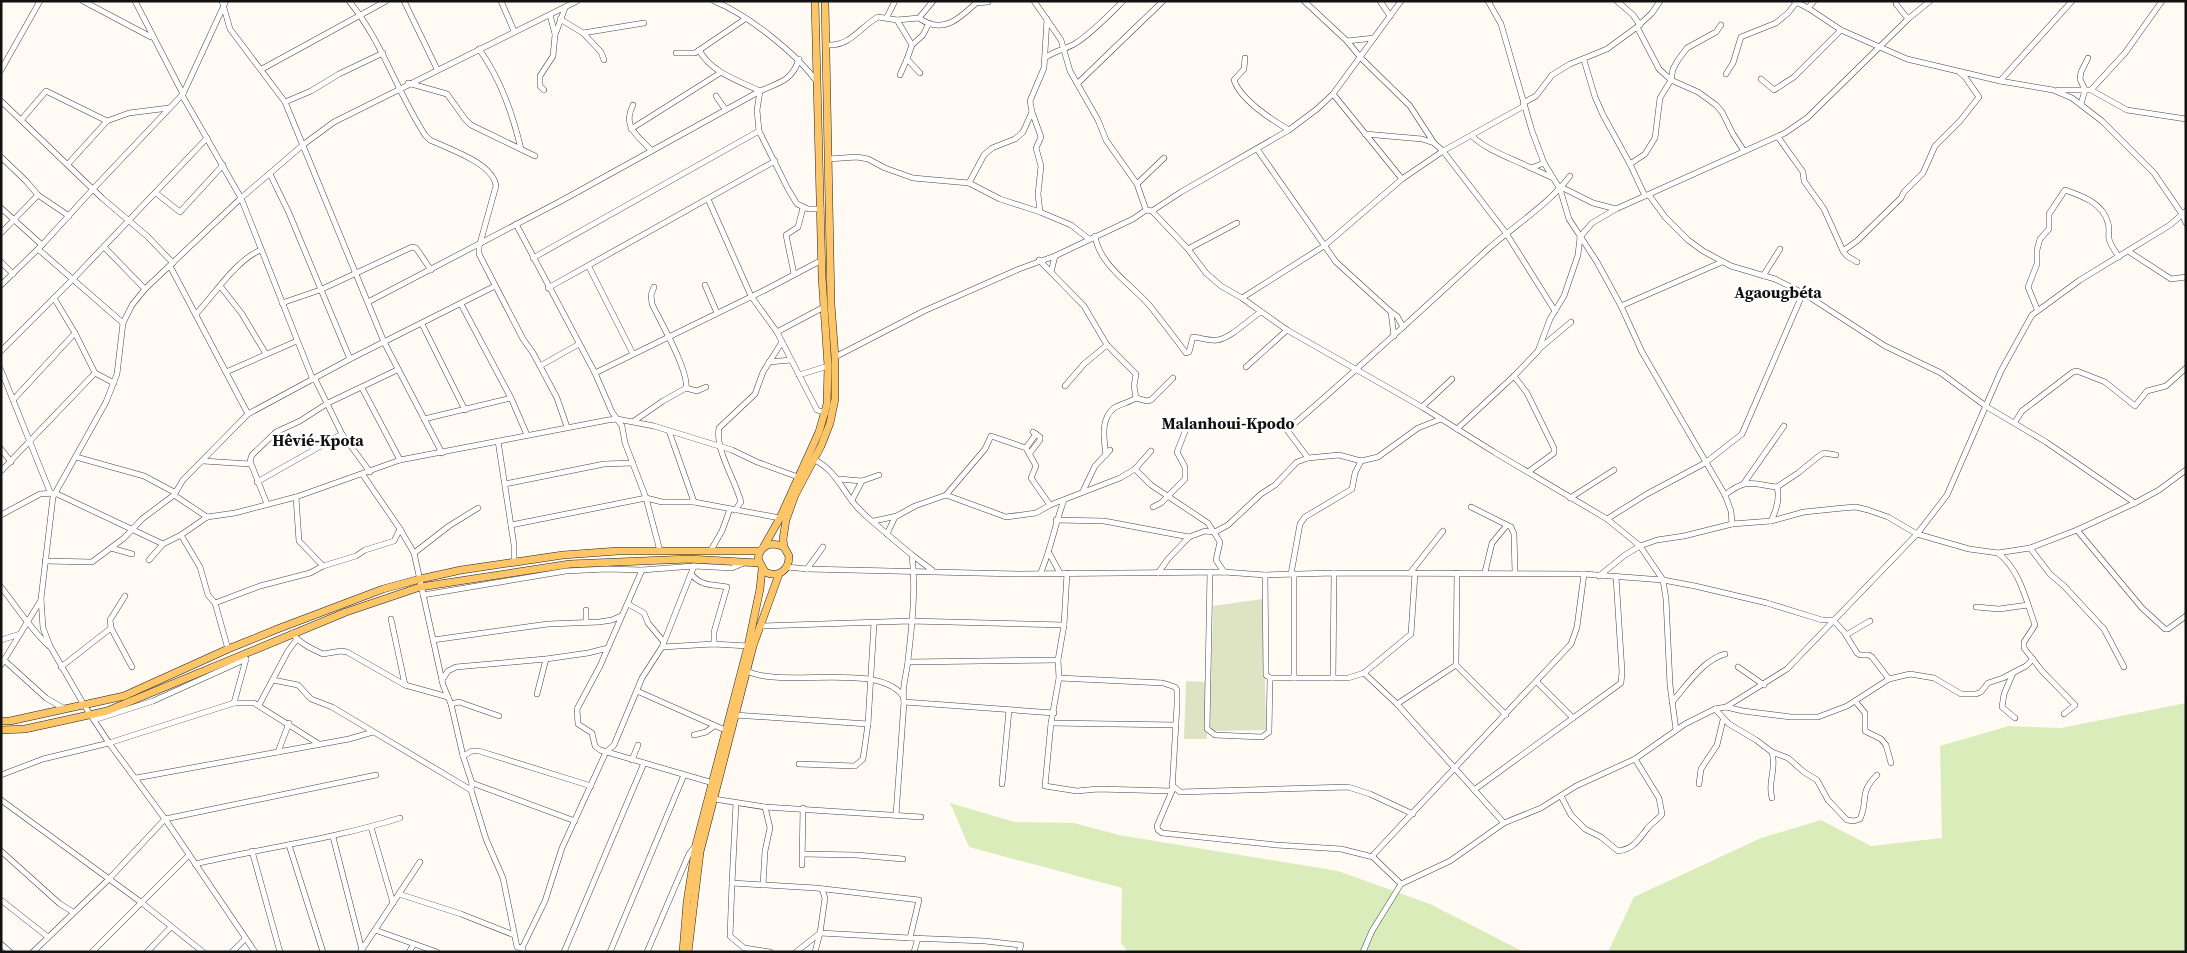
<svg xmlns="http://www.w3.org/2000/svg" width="2187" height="953" font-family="'Source Serif 4',serif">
<rect width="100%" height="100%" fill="#fffbf4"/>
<g fill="#dbecbb">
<polygon points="2186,703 2186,952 1608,952 1634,897 1761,838 1821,820 1871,846 1942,838 1940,746 2009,726 2061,728"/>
<polygon points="950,803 1015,822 1074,823 1119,835 1338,871 1430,904 1524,952 1128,952 1121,943 1122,888 969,847"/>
</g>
<g fill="#dde3c3">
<polygon points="1263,599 1266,730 1210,731 1213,606"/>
<polygon points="1186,681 1207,682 1207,739 1184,739"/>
</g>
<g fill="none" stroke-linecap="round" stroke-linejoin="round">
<g stroke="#444" stroke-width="6">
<g id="minor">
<polyline points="83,1 151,37"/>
<polyline points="135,1 183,94"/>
<polyline points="222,1 230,29 285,102 384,342 442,453"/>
<path d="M349 1C382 41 397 92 425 135L430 140C449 149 493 163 496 186L479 247V254L523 339 533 353 557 398 567 427"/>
<polyline points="404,1 437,69"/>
<polyline points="501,1 514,31"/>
<path d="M714 1C748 15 796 53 817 82"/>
<polyline points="1034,1 1061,40 1070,71 1098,120 1106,140 1137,184 1146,210"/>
<polyline points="1304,1 1347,41 1361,58 1410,106 1434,143 1443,151 1506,233 1555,311"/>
<polyline points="1380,1 1390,16"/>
<polyline points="1488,1 1501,24 1532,131 1544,163 1560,189 1569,219 1597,262 1621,306 1642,352 1725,495 1731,511 1732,524"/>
<polyline points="1617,1 1633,15 1640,25"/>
<polyline points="1794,1 1808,8 1841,30 1907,59 2000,81 2053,90 2072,98 2102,121 2154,173 2182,214 2186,223"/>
<polyline points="1896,4 1908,19"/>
<polyline points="1808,8 1814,1"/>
<polyline points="550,15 555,34"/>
<polyline points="887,17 895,1"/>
<path d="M919 18C942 35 959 19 976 3L988 2"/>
<polyline points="560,19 583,33"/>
<polyline points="897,20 912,45 907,59 920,73"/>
<polyline points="1637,27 1652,13 1660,1"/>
<polyline points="1347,41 1374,38"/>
<path d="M828 45C851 46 860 27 878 17L897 20 919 18 933 1"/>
<polyline points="912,45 923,35 928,25"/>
<path d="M479 49C500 78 513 115 521 149"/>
<path d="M699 50C712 73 737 80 760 91L757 110 759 131 788 189 797 204 808 209H821"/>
<polyline points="676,53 695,53 745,19"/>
<path d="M1045 58C1055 50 1065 50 1076 43 1093 32 1109 15 1123 1"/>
<path d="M1245 58 1244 69 1234 80C1240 99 1272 120 1289 130"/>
<polyline points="604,60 601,52 583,33 644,23"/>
<polyline points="1584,60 1595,97 1603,115 1630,164 1645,196"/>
<polyline points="262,69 386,1"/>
<polyline points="1,70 40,1"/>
<polyline points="1726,74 1733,63 1741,37 1776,23 1788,13 1796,3"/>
<polyline points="900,75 907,59"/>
<polyline points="1761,79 1774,90 1794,77 1841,30"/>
<polyline points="2000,81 2072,1"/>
<polyline points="408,83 447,94 465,119 471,125 535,156"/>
<polyline points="1078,83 1163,1"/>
<polyline points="544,90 540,86 540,76 553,56 555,35 565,8"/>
<polyline points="2058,90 2091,90 2125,53 2162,1"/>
<polyline points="2091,90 2127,110 2186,119"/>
<polyline points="1333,94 1402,179"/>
<polyline points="182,95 241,198 313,380"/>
<polyline points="716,96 725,109"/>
<polyline points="1,101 102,198 147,236 173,263"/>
<polyline points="285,102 311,91 339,74 383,53"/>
<polyline points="1523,103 1536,96 1552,75 1570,64 1607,49 1637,27 1659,69 1671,80 1698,92 1716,105 1722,112 1733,134 1744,151"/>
<polyline points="2081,104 2085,90 2080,79 2081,72 2088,58"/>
<path d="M633 105C622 127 637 135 651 150"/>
<polyline points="22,119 46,91 107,121"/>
<polyline points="631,129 720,73"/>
<polyline points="1365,134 1422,139 1434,143"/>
<path d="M1472 136C1486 150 1513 159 1531 168L1544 163"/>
<polyline points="1778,137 1803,172 1804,181 1824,209 1843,251 1847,256 1857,262"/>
<polyline points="1257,149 1336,262 1391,312 1394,336"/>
<polyline points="1,157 26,181 38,195 69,216"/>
<polyline points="828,159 857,157 868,159 885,168 913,178 969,183 1000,199 1040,212 1071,225 1089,239"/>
<polyline points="68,164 107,121 129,113 169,108"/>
<polyline points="1630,164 1645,154 1655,138 1660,98 1671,80 1673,69 1678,60 1687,48 1716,32 1721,25"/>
<polyline points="1531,168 1551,177"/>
<polyline points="270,174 289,213 350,359"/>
<polyline points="969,183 984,155 992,148 1015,139 1023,132 1032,112"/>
<polyline points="1137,184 1164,158"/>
<polyline points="1561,187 1593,203 1616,209"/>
<polyline points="156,193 180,212 223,165"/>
<polyline points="1649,195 1665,217 1688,240 1703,251 1731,266 1775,279 1803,293 1885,346 1941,373 1987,407 2046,442 2135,503"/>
<polyline points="708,199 751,296 777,332 817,410 826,413"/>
<polyline points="1,208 42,245"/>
<polyline points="1152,211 1188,249 1206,273 1221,286 1242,298 1287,330 1422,407 1494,452 1607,519 1640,546 1663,580 1666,599 1670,685 1676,730"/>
<polyline points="1040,212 1038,194 1041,166 1036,148 1041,137 1032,112 1030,101 1044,68 1047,19"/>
<polyline points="516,224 595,373 612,412 622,426 625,443 646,498 660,551"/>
<polyline points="1,233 38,195"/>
<path d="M1095 236C1100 266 1131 284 1150 306 1162 321 1174 337 1186 353L1189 352 1193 337C1202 338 1209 341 1217 340 1230 339 1249 319 1261 312"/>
<polyline points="104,247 145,289"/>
<polyline points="38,249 123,323"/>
<polyline points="1188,249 1237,223"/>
<polyline points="1843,251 1857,241 1901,198 1904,192 1923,173 1935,146 1960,121 1979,97 1965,77 1959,72"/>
<polyline points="2128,251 2171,279 2186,277"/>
<polyline points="533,258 759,131"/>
<polyline points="1039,260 1084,306 1107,345 1136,374 1134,386 1136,398 1147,401 1151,400 1173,378"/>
<polyline points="1,262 13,274"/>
<polyline points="170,266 248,414"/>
<polyline points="589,267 633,354"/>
<polyline points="1051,272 1055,256"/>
<polyline points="794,274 786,235 798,227 803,208"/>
<polyline points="1763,276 1780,249"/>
<polyline points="1,285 42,245 93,189 183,94 226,1"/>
<polyline points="705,285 717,313"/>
<polyline points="221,287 242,314 266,354"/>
<path d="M654 287 651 295 652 304C660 321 689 371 686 388"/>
<polyline points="548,288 775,161"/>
<polyline points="54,298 75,333 95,373 114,383"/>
<polyline points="1242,298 1324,246 1402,179 1443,151 1524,106"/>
<path d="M368 302 561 201 760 91C780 82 792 81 799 59"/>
<polyline points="282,303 320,290 412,247 416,248 431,270"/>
<polyline points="1621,306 1722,262"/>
<path d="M2037 309 2028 287 2037 264V250L2040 239 2049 229V214L2065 190C2082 196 2103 203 2108 223 2110 228 2108 234 2109 239 2111 246 2115 251 2119 257"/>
<polyline points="1391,312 1397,316 1403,327"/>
<path d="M196 314C214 295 237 259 261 250"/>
<polyline points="422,324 465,410"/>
<polyline points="777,332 824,307"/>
<polyline points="1539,349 1571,322"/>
<polyline points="1,351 74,278 207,138"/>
<polyline points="835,357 924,311 1019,269 1055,256 1133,219 1146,210 1152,211 1181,192 1289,130 1317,109 1333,94 1401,1"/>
<polyline points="769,362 791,360"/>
<polyline points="540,366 579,344"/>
<polyline points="1246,367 1287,330"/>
<polyline points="1,370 50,492"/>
<polyline points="226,372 297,341"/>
<polyline points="595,373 765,290 822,260"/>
<polyline points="799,375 828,366"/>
<polyline points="1514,376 1527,393 1554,448 1554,453 1528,472"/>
<polyline points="315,379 342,434 370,472"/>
<polyline points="1065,386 1084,364 1107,345"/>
<polyline points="362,388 400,460"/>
<polyline points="511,398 527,435"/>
<polyline points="13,400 75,333"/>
<polyline points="1422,407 1452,379"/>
<polyline points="424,419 511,398 461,304"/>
<polyline points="634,421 663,401 686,388 697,391 706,387"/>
<polyline points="2015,422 2022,411 2073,372 2077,371 2105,382 2135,406 2147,391 2166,386 2186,368"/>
<polyline points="1457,429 1514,376 1538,351 1550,319 1564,296 1578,255 1580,237 1592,223 1616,209 1785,133 1807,118 1908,19 1930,1"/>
<polyline points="669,431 694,502"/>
<polyline points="498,441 514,545 514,562"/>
<polyline points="1026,448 1036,434"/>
<polyline points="1,449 11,462"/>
<polyline points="1030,453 1040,440 1040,437 1033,432"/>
<path d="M1106 455C1104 440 1100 419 1114 408 1118 405 1130 402 1136 398"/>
<polyline points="76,457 144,476 174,492"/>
<polyline points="1308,458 1339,455 1361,461 1378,457 1418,428 1441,419"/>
<path d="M815 460C836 471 842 490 857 507 866 517 877 525 887 534"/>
<polyline points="203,461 250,464"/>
<polyline points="1135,469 1151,485 1208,523 1220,542 1216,560 1224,572"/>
<polyline points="1,471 95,373"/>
<polyline points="363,475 400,529 414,553 443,685 451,704 463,756 472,783 471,790 486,839 503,878 517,947 522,948 524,952"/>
<polyline points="839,479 862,481 879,475"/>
<polyline points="257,482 342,434"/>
<polyline points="1744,483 1784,426"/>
<polyline points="505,484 604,464 633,463"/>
<polyline points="1083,491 1095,466 1110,450"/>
<polyline points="174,495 207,517"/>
<polyline points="946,495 985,449 991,436 1026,448 1036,466 1031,478 1050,505"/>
<path d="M1725 495C1746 478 1751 484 1777 487L1798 473 1819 456 1824 453 1836 455"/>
<polyline points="296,497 299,541 323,566"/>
<polyline points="1570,498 1614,470"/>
<polyline points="852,500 862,481"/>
<polyline points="267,504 250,461 252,455 276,432 300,421 328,403 397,370"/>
<polyline points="1153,507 1161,503 1185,479 1185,467 1177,452 1186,429"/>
<polyline points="1471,507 1511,527 1514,534 1515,573"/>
<path d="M735 510 741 502C735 479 715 450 719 428L755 394 763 372 782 342"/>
<polyline points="1,515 40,494 55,493 163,544"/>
<polyline points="1607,519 1647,494 1705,463 1742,434 1803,293"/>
<polyline points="1056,520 1104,521 1189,537"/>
<polyline points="874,521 897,516"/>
<path d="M1771 521C1776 511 1780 498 1777 487"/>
<polyline points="511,525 646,498 662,502 694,502 780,518"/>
<polyline points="2077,530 2142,608 2165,629 2168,629 2186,616"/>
<polyline points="181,535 200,567 208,595 215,603 228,649"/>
<polyline points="111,548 132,554"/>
<polyline points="2030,548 2050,574 2064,586 2104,629 2124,667"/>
<polyline points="711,550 722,531 730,509"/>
<polyline points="414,553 449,526 478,508"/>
<polyline points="1049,553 1060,573"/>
<path d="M1998 553C2020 570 2026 600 2035 625L2024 642V648L2042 671 2075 705 2064 714"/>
<polyline points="912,555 932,570"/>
<polyline points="149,560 163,544 181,535 207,517 235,513 296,497 400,460 608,420 617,419 654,426 732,450 757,462 798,477"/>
<polyline points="45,561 92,562 124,538 142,519 174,495 183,480 248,414 350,359 495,286"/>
<polyline points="787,567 807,569 1019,574 1224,572 1265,575 1334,573 1584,574 1663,580 1695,586 1767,603 1822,620 1833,620 1844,632 1857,653 1860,655 1869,655 1872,657 1889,679"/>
<polyline points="807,569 823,547"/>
<polyline points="642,570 600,666 577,709 578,724 592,733 595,746 600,750 713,783"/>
<path d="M1041 572C1051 549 1055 524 1064 500"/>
<polyline points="1210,572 1207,729 1215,735 1262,737 1269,732 1270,678 1266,675 1265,575"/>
<polyline points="1485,572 1492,543 1507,525"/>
<polyline points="1067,573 1064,625 1058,660 1059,678 1051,723 1045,786 1077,791 1098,789 1172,791"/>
<path d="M1158 573 1168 559 1189 537 1205 531 1215 532 1228 525 1261 494 1275 485 1297 462 1308 458 1287 430C1356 371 1422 310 1488 249 1515 225 1548 205 1570 176"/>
<polyline points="1410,573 1443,531"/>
<polyline points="1457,573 1456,665 1506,715"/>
<polyline points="1291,574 1300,524 1305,517 1352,489 1355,473 1361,461"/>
<path d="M692 575C702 587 714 584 727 587L714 632V644"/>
<polyline points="1599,576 1625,555 1640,546 1657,540 1684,536 1732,524 1771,521 1804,512 1843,508 1856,507 1868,510 1888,517 1917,534 1969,549 1998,553 2030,548 2077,530 2135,503 2159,490 2186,470"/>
<path d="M1 587C17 607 30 629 49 646"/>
<polyline points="423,595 566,571 607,569 642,570 694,566 732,568 744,563"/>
<polyline points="215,603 260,586 310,573 323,566 356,556 365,550 394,541 400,529"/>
<polyline points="628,604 644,613 648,623 663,641"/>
<polyline points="1976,607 1999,609 2028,605"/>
<polyline points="586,610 586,622"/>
<polyline points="391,619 405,685"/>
<polyline points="759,626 910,621 1064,625"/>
<polyline points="111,628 110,620 125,596"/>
<path d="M292 633C299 643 312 649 323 654L341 651 347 652 405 685 448 697"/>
<polyline points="1846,635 1870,621"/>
<polyline points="1,640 20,634"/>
<polyline points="433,640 548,624 599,622 612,620 621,616"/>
<polyline points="662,647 714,644 748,646"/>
<polyline points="4,660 46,698 65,709"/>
<polyline points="908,662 1058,660"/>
<polyline points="1,665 41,600"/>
<polyline points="61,667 111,628 132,667"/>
<polyline points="1738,667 1764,685"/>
<path d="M747 671C783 689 877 661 903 696"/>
<polyline points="1364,673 1397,704 1504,823"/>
<polyline points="2013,673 2004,694 2002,707 2015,718"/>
<polyline points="1059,678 1163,683 1175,687 1177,690 1177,705 1172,791 1157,826 1158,830 1162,833 1276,845 1341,849 1373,857 1401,884"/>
<polyline points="1270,678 1348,678 1364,673 1411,634 1415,573"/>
<polyline points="1294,678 1294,574"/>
<polyline points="1333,678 1334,573"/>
<polyline points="273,680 298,685 311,699 332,707 471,790"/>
<polyline points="442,680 448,671 456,667 546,659 588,653 608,648"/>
<polyline points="1537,682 1573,718"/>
<polyline points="637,691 725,730"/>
<polyline points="537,694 546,659"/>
<polyline points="1855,701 1865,713 1865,731 1881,739 1886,745 1891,763"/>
<polyline points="904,702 1054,713"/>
<path d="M1672 702C1687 685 1703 660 1725 654"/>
<polyline points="234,703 246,659"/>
<polyline points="451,704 459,702 499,716"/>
<polyline points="1397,704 1456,665"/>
<polyline points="259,705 288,651 297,639"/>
<polyline points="1726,707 1743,711 1791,717 1818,717 1847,706 1889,679 1910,674 1934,678 1961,694 1976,694 1981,692 1988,683 2003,678 2026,666 2033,659"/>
<path d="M1715 709 1729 724 1756 740 1772 752 1788 758 1804 772 1817 780 1828 800 1847 820 1854 821 1860 819C1869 799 1858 794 1877 775"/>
<polyline points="735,715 868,724"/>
<polyline points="94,720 153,701 246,659"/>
<polyline points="1051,723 1176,725"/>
<polyline points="694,735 706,732 714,726"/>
<polyline points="278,752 289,723"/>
<polyline points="463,756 472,751 479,751 591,786"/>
<polyline points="632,760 638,745"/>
<polyline points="799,764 855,766 863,759 868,724 874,623"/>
<polyline points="1,775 43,759 109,743 234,703 254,703 319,744"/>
<polyline points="136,778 349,739 373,732"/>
<polyline points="472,783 575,821"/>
<polyline points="1002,784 1009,710"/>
<polyline points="1699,784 1701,769 1717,745 1723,720"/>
<polyline points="1172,785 1180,792 1348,787 1370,794 1413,814"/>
<polyline points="1474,790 1621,683 1622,672 1616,577"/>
<path d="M1561 796 1571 815 1585 829 1601 837 1618 851C1634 849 1638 840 1647 829 1651 823 1658 820 1662 814L1659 798 1635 759"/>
<path d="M1772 798C1767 782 1777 770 1772 752"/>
<polyline points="714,799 765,807 921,817"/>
<polyline points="1,800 142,903 203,952"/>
<polyline points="736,803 732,883 816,888 919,900 910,938 985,941 1021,945 1019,952"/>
<path d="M896 815 904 702C901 688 907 674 908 660 912 626 916 589 912 555L887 534 895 517 915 506 946 495 1006 517 1036 513 1050 505 1120 478 1135 469 1151 451"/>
<polyline points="371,827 393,903"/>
<polyline points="333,837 362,950"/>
<polyline points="289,845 323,952"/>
<polyline points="1,851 60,904 73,912"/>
<polyline points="252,851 280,952"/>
<polyline points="803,854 856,855 903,859"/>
<polyline points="1373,857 1374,854 1571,644 1577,627 1584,574"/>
<path d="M195 864C263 848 333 839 400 818"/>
<polyline points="802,865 803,808"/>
<polyline points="732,883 730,936 744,948 770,952"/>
<polyline points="763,885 765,851 770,828 765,807"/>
<polyline points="822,889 825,898 820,933 910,938"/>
<polyline points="399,894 461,914 514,935"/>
<polyline points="1,900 48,937"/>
<polyline points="375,930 437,952"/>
<polyline points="1,944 10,952"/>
<polyline points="522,948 545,901 562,848 606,752 614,745 642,678 662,647 694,566"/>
<polyline points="361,951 420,862"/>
<polyline points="33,952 109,879 165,819 376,775"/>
<polyline points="92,952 189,855"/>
<polyline points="147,952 171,927"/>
<polyline points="232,952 245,939"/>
<polyline points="255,952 165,819 109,743 84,705 50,646 43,628 41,599 53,497 106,402 117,374 123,323 132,305 145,289 241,198 304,144 334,122 577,1"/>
<polyline points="409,952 414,944"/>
<polyline points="564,952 644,763"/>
<polyline points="610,952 684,775"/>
<polyline points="647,952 689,854 695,846"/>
<polyline points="796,952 820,933"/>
<polyline points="815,952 820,933"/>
<polyline points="914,952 918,938"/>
<polyline points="1363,952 1372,931 1401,884 1450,861 1504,823 1541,808 1576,786 1635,759 1685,724 1715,709 1726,707 1787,669 1917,534 1947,495 2001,371 2032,315 2080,280 2170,225 2186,211"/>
</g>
</g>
<g stroke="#222" stroke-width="8">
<g id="major">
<polyline points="764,546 780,518 819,432 827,404 828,366 822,277 815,1"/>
<path d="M784 547C771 541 760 545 758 559L765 572C778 578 789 571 789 556L784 547 783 539 786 520 795 495 821 446 830 423 835 399V357L831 304 825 1"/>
<polyline points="1,721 10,721 124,696 228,649 280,628 383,589 420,579 461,570 563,555 618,551 760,551"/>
<polyline points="1,730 25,729 107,711 346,612 420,587 570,564 689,559 759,563"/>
<polyline points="683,952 687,902 696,845 748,646 760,589 762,569"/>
<polyline points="688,952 700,852 753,646 779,574"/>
</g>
</g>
<use href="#minor" stroke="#fff" stroke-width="5"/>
<use href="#major" stroke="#fcc567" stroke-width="7"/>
</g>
<g text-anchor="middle" stroke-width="5" stroke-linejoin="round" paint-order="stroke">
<g font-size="16" font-weight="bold" fill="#111" stroke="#fff">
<text x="1778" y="298">Agaougbéta</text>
<text x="1228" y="429">Malanhoui-Kpodo</text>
<text x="318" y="446">Hêvié-Kpota</text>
</g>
</g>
<rect width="2187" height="953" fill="none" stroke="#111111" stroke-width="5"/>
</svg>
